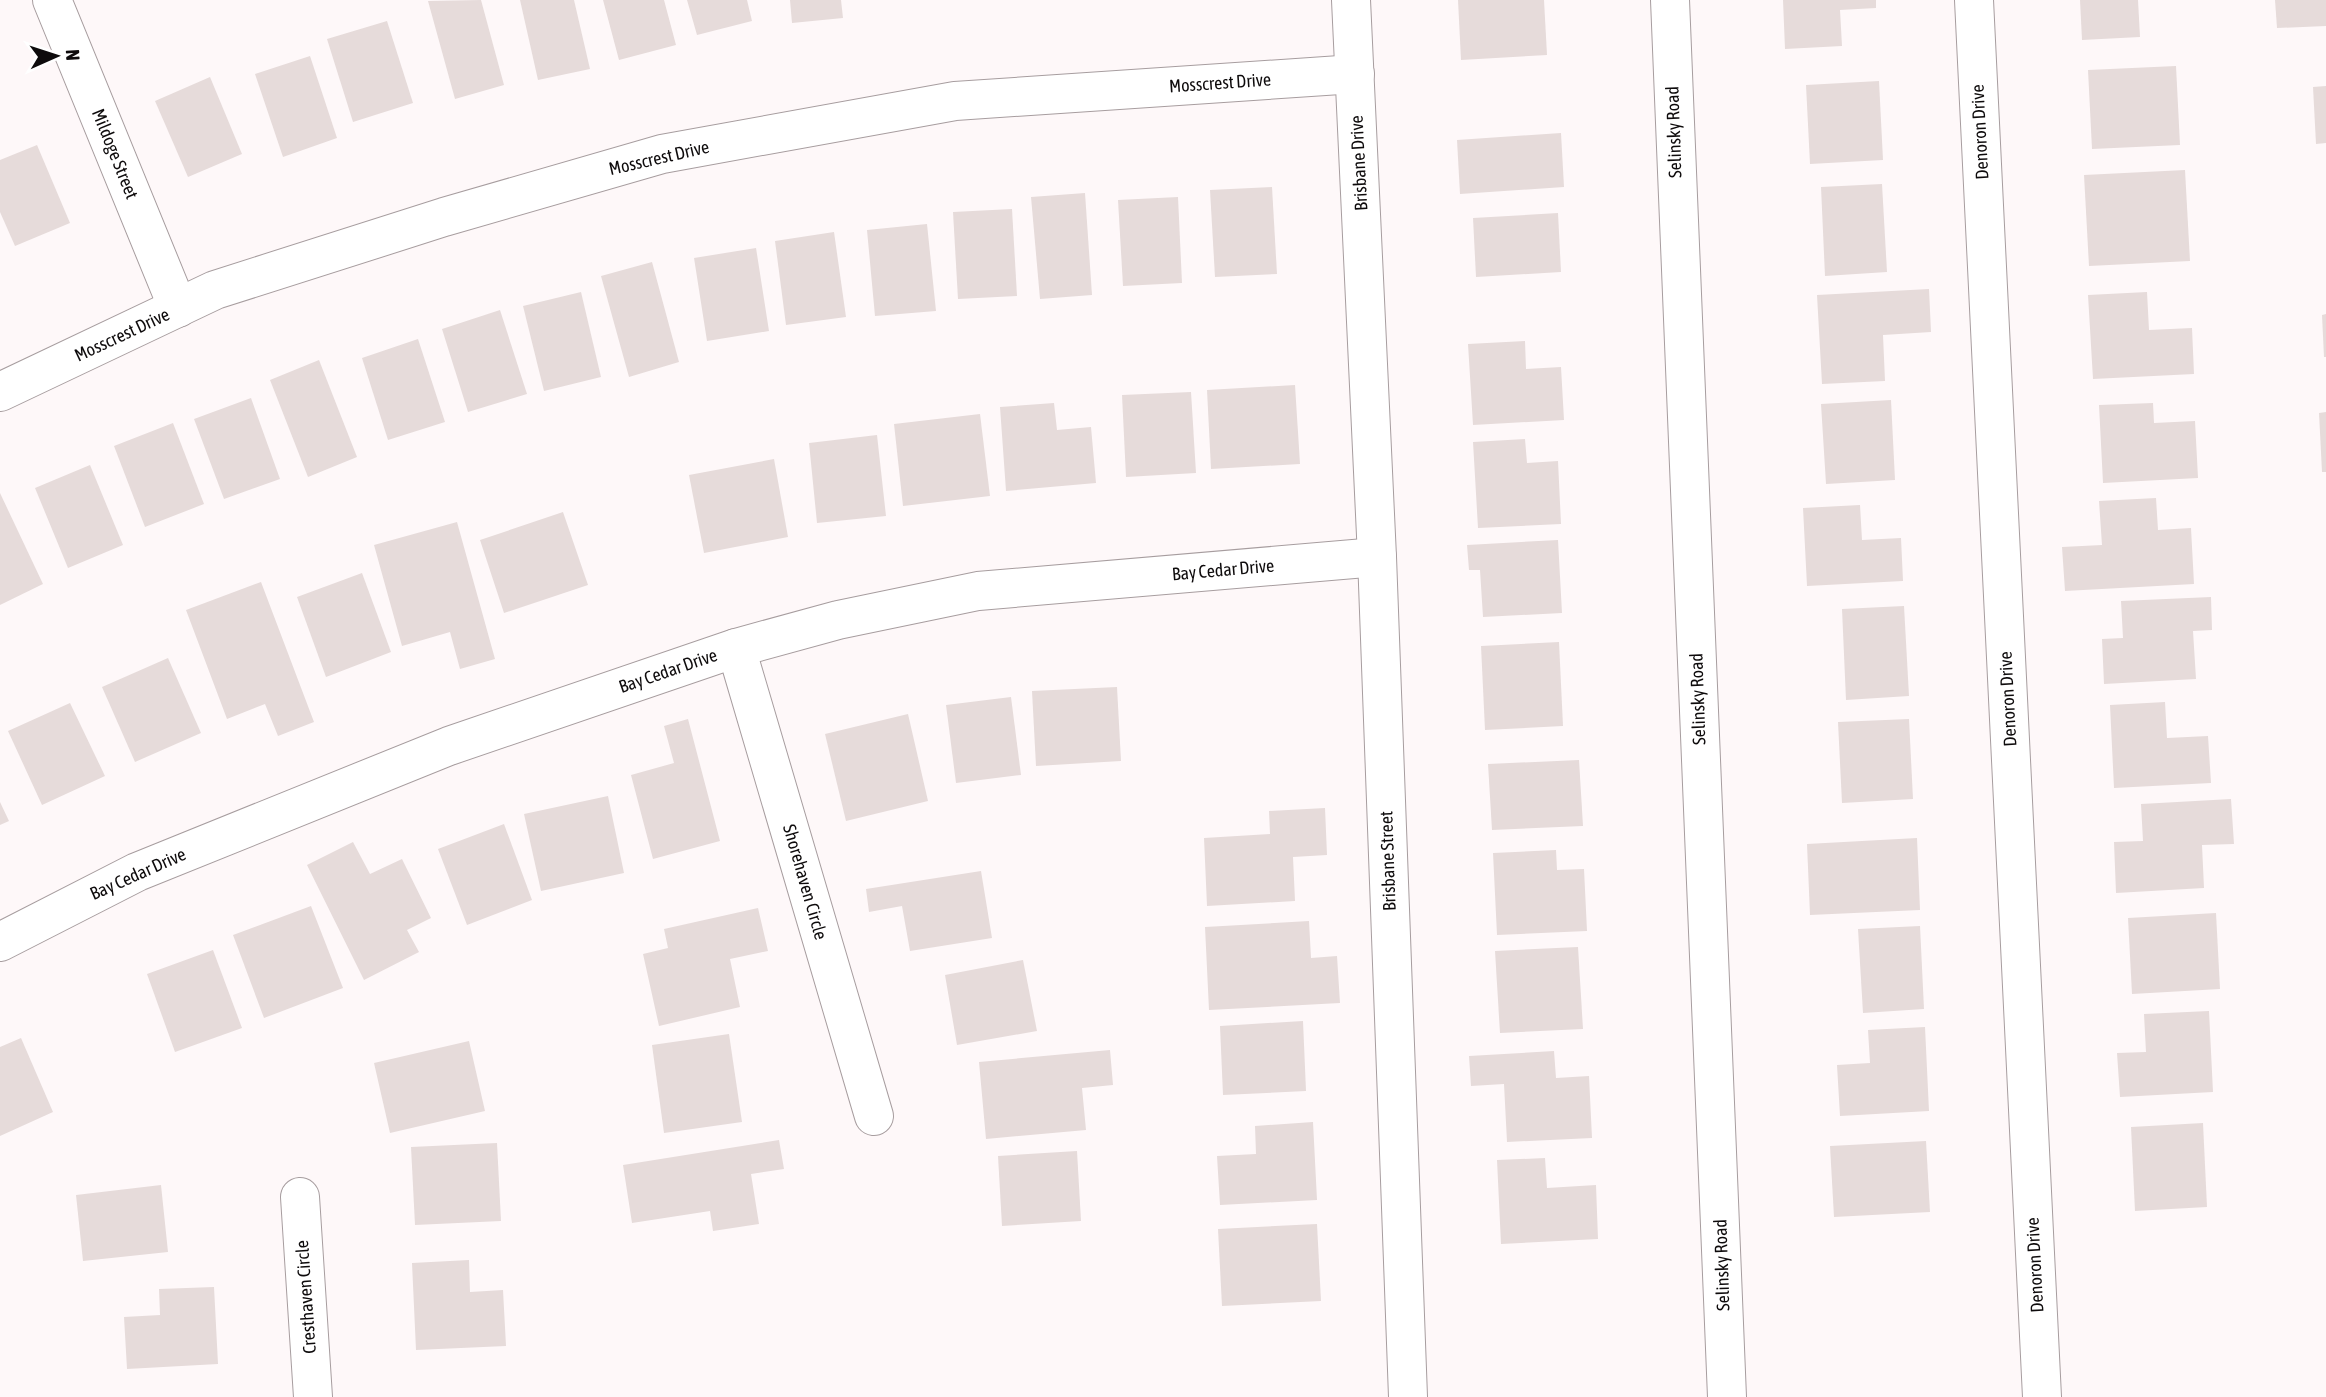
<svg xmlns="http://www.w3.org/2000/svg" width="2326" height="1397" font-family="'Asap Condensed',sans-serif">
<rect width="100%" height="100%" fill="#fef8f9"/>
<g fill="#e6dbda">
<polygon points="481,0 504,85 455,99 428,1"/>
<polygon points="520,0 574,0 590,69 538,80"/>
<polygon points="603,0 664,0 676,45 619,60"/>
<polygon points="687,0 747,0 752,21 697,35"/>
<polygon points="790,0 841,0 843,18 792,23"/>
<polygon points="1458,0 1544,0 1547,55 1461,60"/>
<polygon points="1783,0 1876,0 1876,8 1840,10 1842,46 1785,49"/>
<polygon points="2080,0 2138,0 2140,37 2082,40"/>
<polygon points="2275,0 2326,0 2326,26 2277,28"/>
<polygon points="387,21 413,103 353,122 327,39"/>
<polygon points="310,56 337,138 283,157 255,74"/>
<polygon points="2176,66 2180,145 2092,149 2088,70"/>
<polygon points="210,77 242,154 188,177 155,101"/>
<polygon points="1879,81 1883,160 1810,164 1806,85"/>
<polygon points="2326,86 2326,143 2316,144 2313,87"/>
<polygon points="1561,133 1564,187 1460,194 1457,140"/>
<polygon points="37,145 70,223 15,246 0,212 0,160"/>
<polygon points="2185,170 2190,261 2089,266 2084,175"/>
<polygon points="1882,184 1887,272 1825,276 1821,187"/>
<polygon points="1272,187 1277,274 1215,277 1210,190"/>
<polygon points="1085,193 1092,295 1040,299 1031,197"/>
<polygon points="1178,197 1182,283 1123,286 1118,200"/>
<polygon points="1012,209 1017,296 958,299 953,212"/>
<polygon points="1558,213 1561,272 1476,277 1473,218"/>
<polygon points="927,224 936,311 875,316 867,230"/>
<polygon points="834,232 846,317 786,325 775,241"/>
<polygon points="756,248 769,331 707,341 694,258"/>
<polygon points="652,262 679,362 629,377 601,276"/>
<polygon points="1929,289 1931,332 1883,335 1885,381 1822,384 1817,295"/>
<polygon points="581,292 601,377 544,391 523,306"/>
<polygon points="2147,292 2149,330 2192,328 2194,374 2093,379 2088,295"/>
<polygon points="500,310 527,394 468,412 442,329"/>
<polygon points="2326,314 2326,357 2324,357 2322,315"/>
<polygon points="418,339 445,422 388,440 362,358"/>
<polygon points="1525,341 1526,369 1561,367 1564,420 1473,425 1468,344"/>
<polygon points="319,360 357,457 308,477 270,380"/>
<polygon points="1295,385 1300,464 1211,469 1207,390"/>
<polygon points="1191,392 1196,473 1126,477 1122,395"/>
<polygon points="251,398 280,479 224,499 194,419"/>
<polygon points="1891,400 1895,480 1826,484 1821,404"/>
<polygon points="1054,403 1057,430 1091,427 1096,483 1006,491 1000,407"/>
<polygon points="2153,403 2154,423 2195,421 2198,478 2103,483 2099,405"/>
<polygon points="2326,412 2326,472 2322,472 2319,413"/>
<polygon points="980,414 990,496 903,506 894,424"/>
<polygon points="173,423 204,504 145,527 114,446"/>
<polygon points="877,435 886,516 817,523 809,443"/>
<polygon points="1525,439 1527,463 1558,461 1561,524 1478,528 1473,442"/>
<polygon points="774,459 788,537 704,553 689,475"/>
<polygon points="90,465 123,545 68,568 35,488"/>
<polygon points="0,493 43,584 0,605"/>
<polygon points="2156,498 2158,530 2191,528 2194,584 2065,591 2062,547 2102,545 2099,501"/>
<polygon points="1860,505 1862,540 1901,538 1903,581 1807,586 1803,508"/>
<polygon points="563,512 588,585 504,613 480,540"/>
<polygon points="457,522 495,659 460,669 450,632 402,646 374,545"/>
<polygon points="1558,540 1562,613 1483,617 1480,570 1469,570 1467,545"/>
<polygon points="362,573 391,652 326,677 297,597"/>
<polygon points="261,582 314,722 278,736 265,704 227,719 186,610"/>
<polygon points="2211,597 2212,630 2193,631 2196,679 2104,684 2102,639 2123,638 2121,601"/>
<polygon points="1904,606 1909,696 1846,700 1842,609"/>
<polygon points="1559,642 1563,726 1485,730 1481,646"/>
<polygon points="168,658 201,733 135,762 102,687"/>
<polygon points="1117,687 1121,761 1036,766 1032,691"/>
<polygon points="1011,697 1021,775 956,783 946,705"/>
<polygon points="2165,702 2167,738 2208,736 2211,783 2114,788 2110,705"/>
<polygon points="70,703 105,776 42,805 8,731"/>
<polygon points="908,714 928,801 846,821 825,734"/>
<polygon points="688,719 720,841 653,859 631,775 674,763 664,726"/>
<polygon points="1909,719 1913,799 1842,803 1838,722"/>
<polygon points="1579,760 1583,826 1492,830 1488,764"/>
<polygon points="608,796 624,873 541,891 524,814"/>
<polygon points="2231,799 2234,844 2202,845 2204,888 2116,893 2114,842 2143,841 2141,804"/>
<polygon points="0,802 9,821 0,825"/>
<polygon points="1325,808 1327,855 1293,857 1295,901 1207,906 1204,838 1270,834 1269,811"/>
<polygon points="504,824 532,900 467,925 438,849"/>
<polygon points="1917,838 1920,910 1810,915 1807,844"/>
<polygon points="353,842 370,874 402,859 431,918 407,930 419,952 364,980 307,865"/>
<polygon points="1556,850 1557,870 1584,869 1587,931 1497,935 1493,853"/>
<polygon points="981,871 992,938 910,951 902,906 869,912 866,889"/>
<polygon points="311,906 343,988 264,1018 233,935"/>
<polygon points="758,908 768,951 730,959 740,1007 659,1026 643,954 668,948 664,929"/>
<polygon points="2216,913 2220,989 2132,994 2128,918"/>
<polygon points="1309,921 1311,958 1337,956 1340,1003 1209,1010 1205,927"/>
<polygon points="1920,926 1924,1009 1863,1013 1858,929"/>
<polygon points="1578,947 1583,1029 1500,1033 1495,951"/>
<polygon points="213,950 242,1028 175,1052 147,974"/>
<polygon points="1023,960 1037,1031 957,1045 945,975"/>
<polygon points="2209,1011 2213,1092 2120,1097 2117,1053 2146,1052 2144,1014"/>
<polygon points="1303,1021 1306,1091 1223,1095 1220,1026"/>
<polygon points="1925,1027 1929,1111 1840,1116 1837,1065 1870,1063 1868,1030"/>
<polygon points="729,1034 742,1122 664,1133 652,1045"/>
<polygon points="21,1038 53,1112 0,1136 0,1047"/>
<polygon points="469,1041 485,1111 390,1133 374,1063"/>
<polygon points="1110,1050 1113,1085 1082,1088 1086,1130 986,1139 979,1062"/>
<polygon points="1554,1051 1556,1078 1589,1076 1592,1138 1507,1142 1504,1084 1471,1086 1469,1056"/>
<polygon points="1313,1122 1317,1200 1220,1205 1217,1156 1256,1154 1255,1126"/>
<polygon points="2203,1123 2207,1207 2135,1211 2131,1127"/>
<polygon points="779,1140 784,1169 751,1174 759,1224 713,1231 710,1211 632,1223 623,1165"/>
<polygon points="1926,1141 1930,1212 1834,1217 1830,1146"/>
<polygon points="497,1143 501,1221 415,1225 411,1147"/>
<polygon points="1077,1151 1081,1221 1002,1226 998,1156"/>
<polygon points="1545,1158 1547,1188 1596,1185 1598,1239 1501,1244 1497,1160"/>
<polygon points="161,1185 168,1252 83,1261 76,1195"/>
<polygon points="1317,1224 1321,1301 1222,1306 1218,1229"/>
<polygon points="469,1260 470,1292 503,1290 506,1346 416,1350 412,1263"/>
<polygon points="214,1287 218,1364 127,1369 124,1317 160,1315 159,1289"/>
</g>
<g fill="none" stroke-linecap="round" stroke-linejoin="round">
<g stroke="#a79d9f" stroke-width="40">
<g id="minor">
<polyline points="52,0 178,308"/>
<polyline points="1351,0 1377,557 1408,1397"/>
<polyline points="1670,0 1727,1397"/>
<polyline points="1974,0 2042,1397"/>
<polyline points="0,392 215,290 444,217 662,154 955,101 1355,74"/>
<polyline points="736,648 874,1116"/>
<polyline points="0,942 137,872 449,746 736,648 838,620 978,591 1377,557"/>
<polyline points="300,1197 313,1397"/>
</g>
</g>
<use href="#minor" stroke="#fff" stroke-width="38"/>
</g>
<g text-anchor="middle" stroke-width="7" stroke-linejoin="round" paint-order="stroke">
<g font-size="18" fill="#0e0b0c" stroke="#fff">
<text transform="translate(1220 83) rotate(-4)" y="6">Mosscrest Drive</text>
<text transform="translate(1674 132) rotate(-92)" y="6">Selinsky Road</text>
<text transform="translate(1980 132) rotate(-93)" y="6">Denoron Drive</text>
<text transform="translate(115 154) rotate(68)" y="6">Mildoge Street</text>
<text transform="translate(659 158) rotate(-13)" y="6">Mosscrest Drive</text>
<text transform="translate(1359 163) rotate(-93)" y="6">Brisbane Drive</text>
<text transform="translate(122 335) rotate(-25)" y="6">Mosscrest Drive</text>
<text transform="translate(1223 570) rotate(-5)" y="6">Bay Cedar Drive</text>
<text transform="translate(668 671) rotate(-19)" y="6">Bay Cedar Drive</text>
<text transform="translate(1698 699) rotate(-92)" y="6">Selinsky Road</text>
<text transform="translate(2008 699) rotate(-93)" y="6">Denoron Drive</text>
<text transform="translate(1388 861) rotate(-92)" y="6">Brisbane Street</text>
<text transform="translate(138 874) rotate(-24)" y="6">Bay Cedar Drive</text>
<text transform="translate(805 882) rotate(74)" y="6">Shorehaven Circle</text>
<text transform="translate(1722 1265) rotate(-92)" y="6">Selinsky Road</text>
<text transform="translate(2035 1265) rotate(-93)" y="6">Denoron Drive</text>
<text transform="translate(306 1297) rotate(-94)" y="6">Cresthaven Circle</text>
</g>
</g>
<g transform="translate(56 56) rotate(87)" stroke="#ffffff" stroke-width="5" paint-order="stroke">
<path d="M0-5L12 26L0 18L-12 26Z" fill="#0e0b0c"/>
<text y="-10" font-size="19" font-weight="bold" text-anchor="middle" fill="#0e0b0c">N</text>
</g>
</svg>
